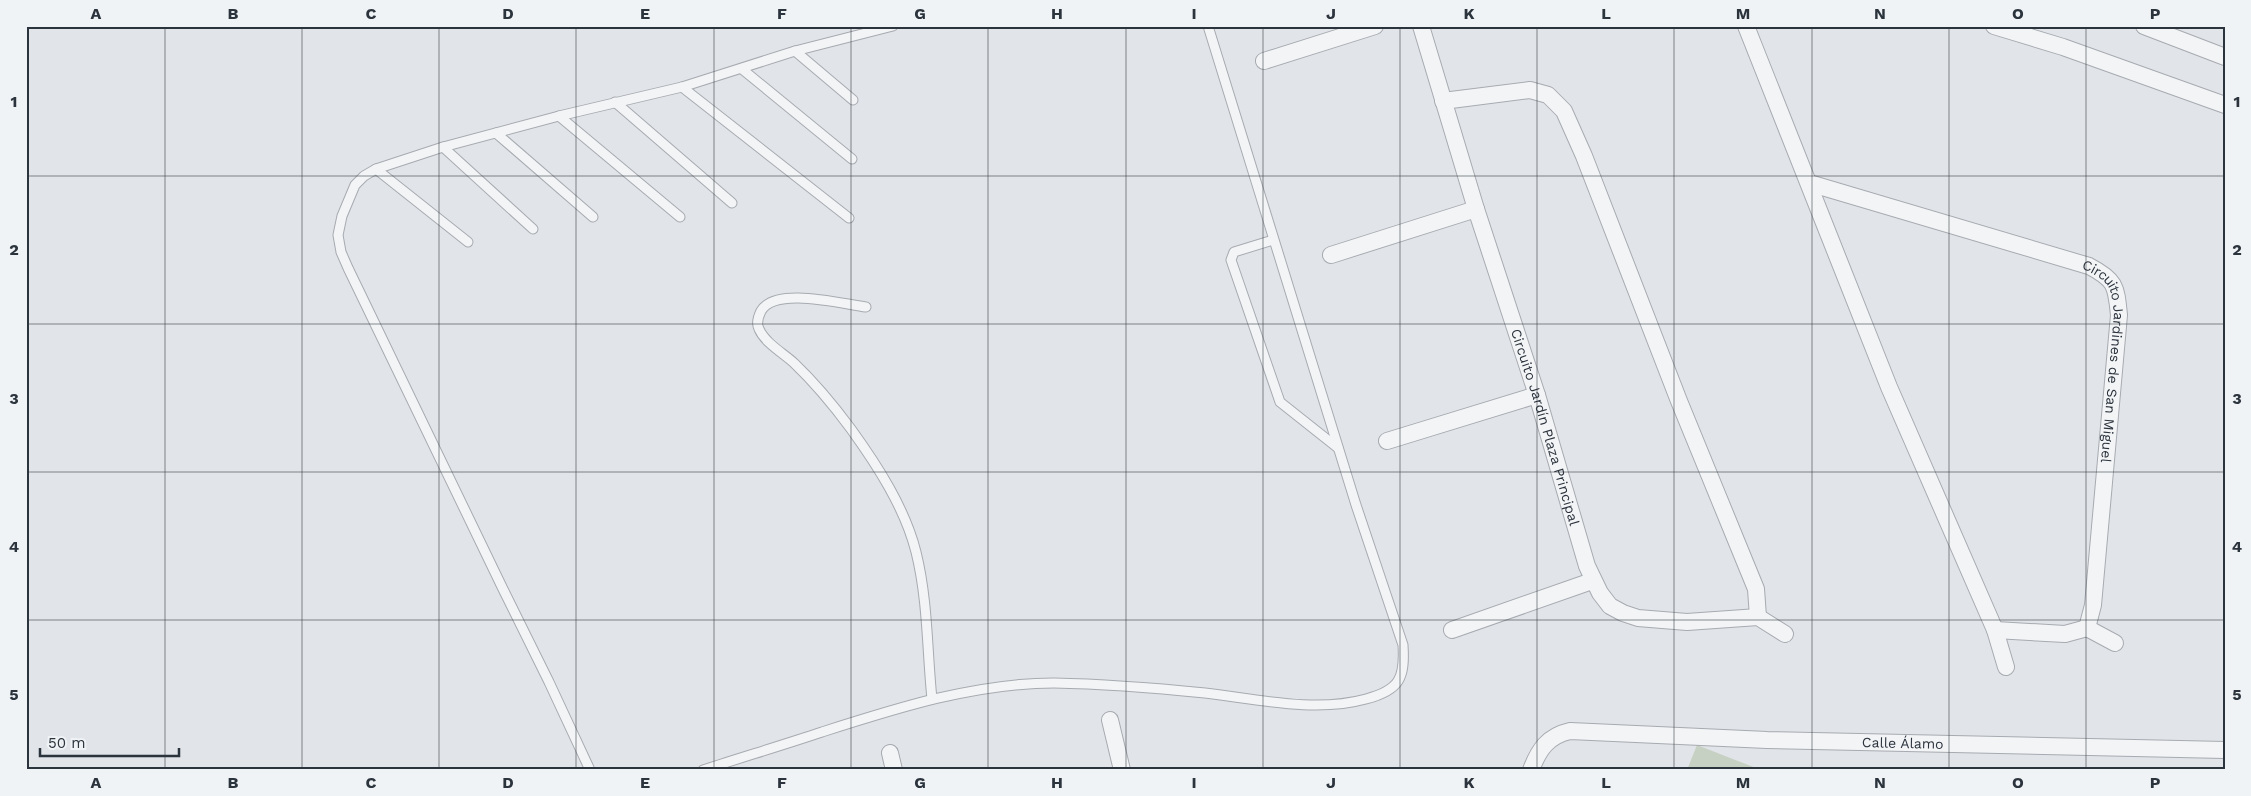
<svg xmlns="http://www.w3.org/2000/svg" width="2251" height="796" font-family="'Work Sans',sans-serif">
<rect width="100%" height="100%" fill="#e1e4e8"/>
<polygon fill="#c7d1c3" points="1697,745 1761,770 1687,770"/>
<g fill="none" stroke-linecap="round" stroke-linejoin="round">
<g stroke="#a7abb1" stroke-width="11">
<g id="service">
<polyline points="795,51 853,100"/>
<polyline points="742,69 852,159"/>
<polyline points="682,87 849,218"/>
<polyline points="615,102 732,203"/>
<polyline points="559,116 680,217"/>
<polyline points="496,133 593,217"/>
<polyline points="443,147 533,229"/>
<polyline points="376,169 468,242"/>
<polyline points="1273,240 1234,252 1231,260 1280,402 1338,448"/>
<path d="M866 307C842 304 775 286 761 311 758 317 756 323 759 329 765 343 783 353 794 363 815 383 834 406 851 429 877 465 905 508 916 552 928 600 927 651 932 699"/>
<polyline points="590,770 549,682 502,587 348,268 341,252 338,235 342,216 355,185 364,176 376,169 443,147 559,116 682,87 795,51 893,26"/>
<path d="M703 770C743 757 783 745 822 732 897 708 975 683 1054 683 1105 684 1155 688 1205 693 1257 699 1315 713 1366 699 1400 690 1405 678 1403 645L1356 505 1208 26"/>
</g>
</g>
<g stroke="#a7abb1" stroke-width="18">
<g id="minor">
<path id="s1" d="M1421 26 1476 209 1537 395 1587 566 1600 593 1610 606 1623 613 1638 618 1687 622 1758 617 1785 634"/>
<polyline points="1746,26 1889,387 1995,630 2006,667"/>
<polyline points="1994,26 2063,47 2225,105"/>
<polyline points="2144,26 2225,57"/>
<polyline points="1264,61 1375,26"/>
<polyline points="1443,101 1530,90 1548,95 1564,111 1584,156 1679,401 1756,589 1758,617"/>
<path id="s2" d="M1809 183 2089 266C2116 280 2116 286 2119 315L2093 605 2087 628 2065 634 1995 630"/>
<polyline points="1331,255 1476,209"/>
<polyline points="1387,441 1537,395"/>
<polyline points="2087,628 2115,643"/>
<polyline points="1452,630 1592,581"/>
<polyline points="1110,720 1122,770"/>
<polyline points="890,753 894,770"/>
<path id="s3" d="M1531 770C1539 749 1548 736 1570 731L1767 740 2225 750"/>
</g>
</g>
<use href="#service" stroke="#f3f4f6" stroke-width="9"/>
<use href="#minor" stroke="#f3f4f6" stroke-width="16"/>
</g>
<path fill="none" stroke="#2b333d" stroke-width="1" stroke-opacity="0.55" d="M165 26V770M302 26V770M439 26V770M576 26V770M714 26V770M851 26V770M988 26V770M1126 26V770M1263 26V770M1400 26V770M1537 26V770M1674 26V770M1812 26V770M1949 26V770M2086 26V770M26 176H2225M26 324H2225M26 472H2225M26 620H2225"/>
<g text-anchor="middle" stroke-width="4" stroke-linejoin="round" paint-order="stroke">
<g font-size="14" fill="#2b333d" stroke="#f0f3f5">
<text dy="5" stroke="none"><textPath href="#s2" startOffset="394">Circuito Jardines de San Miguel</textPath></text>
<text dy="5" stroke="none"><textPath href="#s1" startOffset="420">Circuito Jardín Plaza Principal</textPath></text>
<text dy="5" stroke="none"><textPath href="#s3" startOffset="391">Calle Álamo</textPath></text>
</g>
</g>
<rect width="2251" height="796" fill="none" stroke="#f0f3f5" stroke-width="55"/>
<path d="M40 748v8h139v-8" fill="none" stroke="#2b333d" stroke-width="2.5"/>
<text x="48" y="748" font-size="15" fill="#2b333d" stroke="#f0f3f5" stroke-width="4" paint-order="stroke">50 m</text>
<rect x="28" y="28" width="2196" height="740" fill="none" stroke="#2b333d" stroke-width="2"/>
<g font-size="16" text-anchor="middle" font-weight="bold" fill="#2b333d">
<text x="96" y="19">A</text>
<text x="233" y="19">B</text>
<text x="371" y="19">C</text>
<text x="508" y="19">D</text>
<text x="645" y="19">E</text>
<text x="782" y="19">F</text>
<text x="920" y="19">G</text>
<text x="1057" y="19">H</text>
<text x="1194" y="19">I</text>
<text x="1331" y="19">J</text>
<text x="1469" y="19">K</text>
<text x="1606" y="19">L</text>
<text x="1743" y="19">M</text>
<text x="1880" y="19">N</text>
<text x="2018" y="19">O</text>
<text x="2155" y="19">P</text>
<text x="14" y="107">1</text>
<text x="2237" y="107">1</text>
<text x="14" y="255">2</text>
<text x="2237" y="255">2</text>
<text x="14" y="404">3</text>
<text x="2237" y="404">3</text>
<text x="14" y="552">4</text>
<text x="2237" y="552">4</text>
<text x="14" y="700">5</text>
<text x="2237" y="700">5</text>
<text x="96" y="788">A</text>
<text x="233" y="788">B</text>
<text x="371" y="788">C</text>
<text x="508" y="788">D</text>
<text x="645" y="788">E</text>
<text x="782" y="788">F</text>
<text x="920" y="788">G</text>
<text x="1057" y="788">H</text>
<text x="1194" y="788">I</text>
<text x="1331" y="788">J</text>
<text x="1469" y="788">K</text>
<text x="1606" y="788">L</text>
<text x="1743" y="788">M</text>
<text x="1880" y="788">N</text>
<text x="2018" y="788">O</text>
<text x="2155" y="788">P</text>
</g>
</svg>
